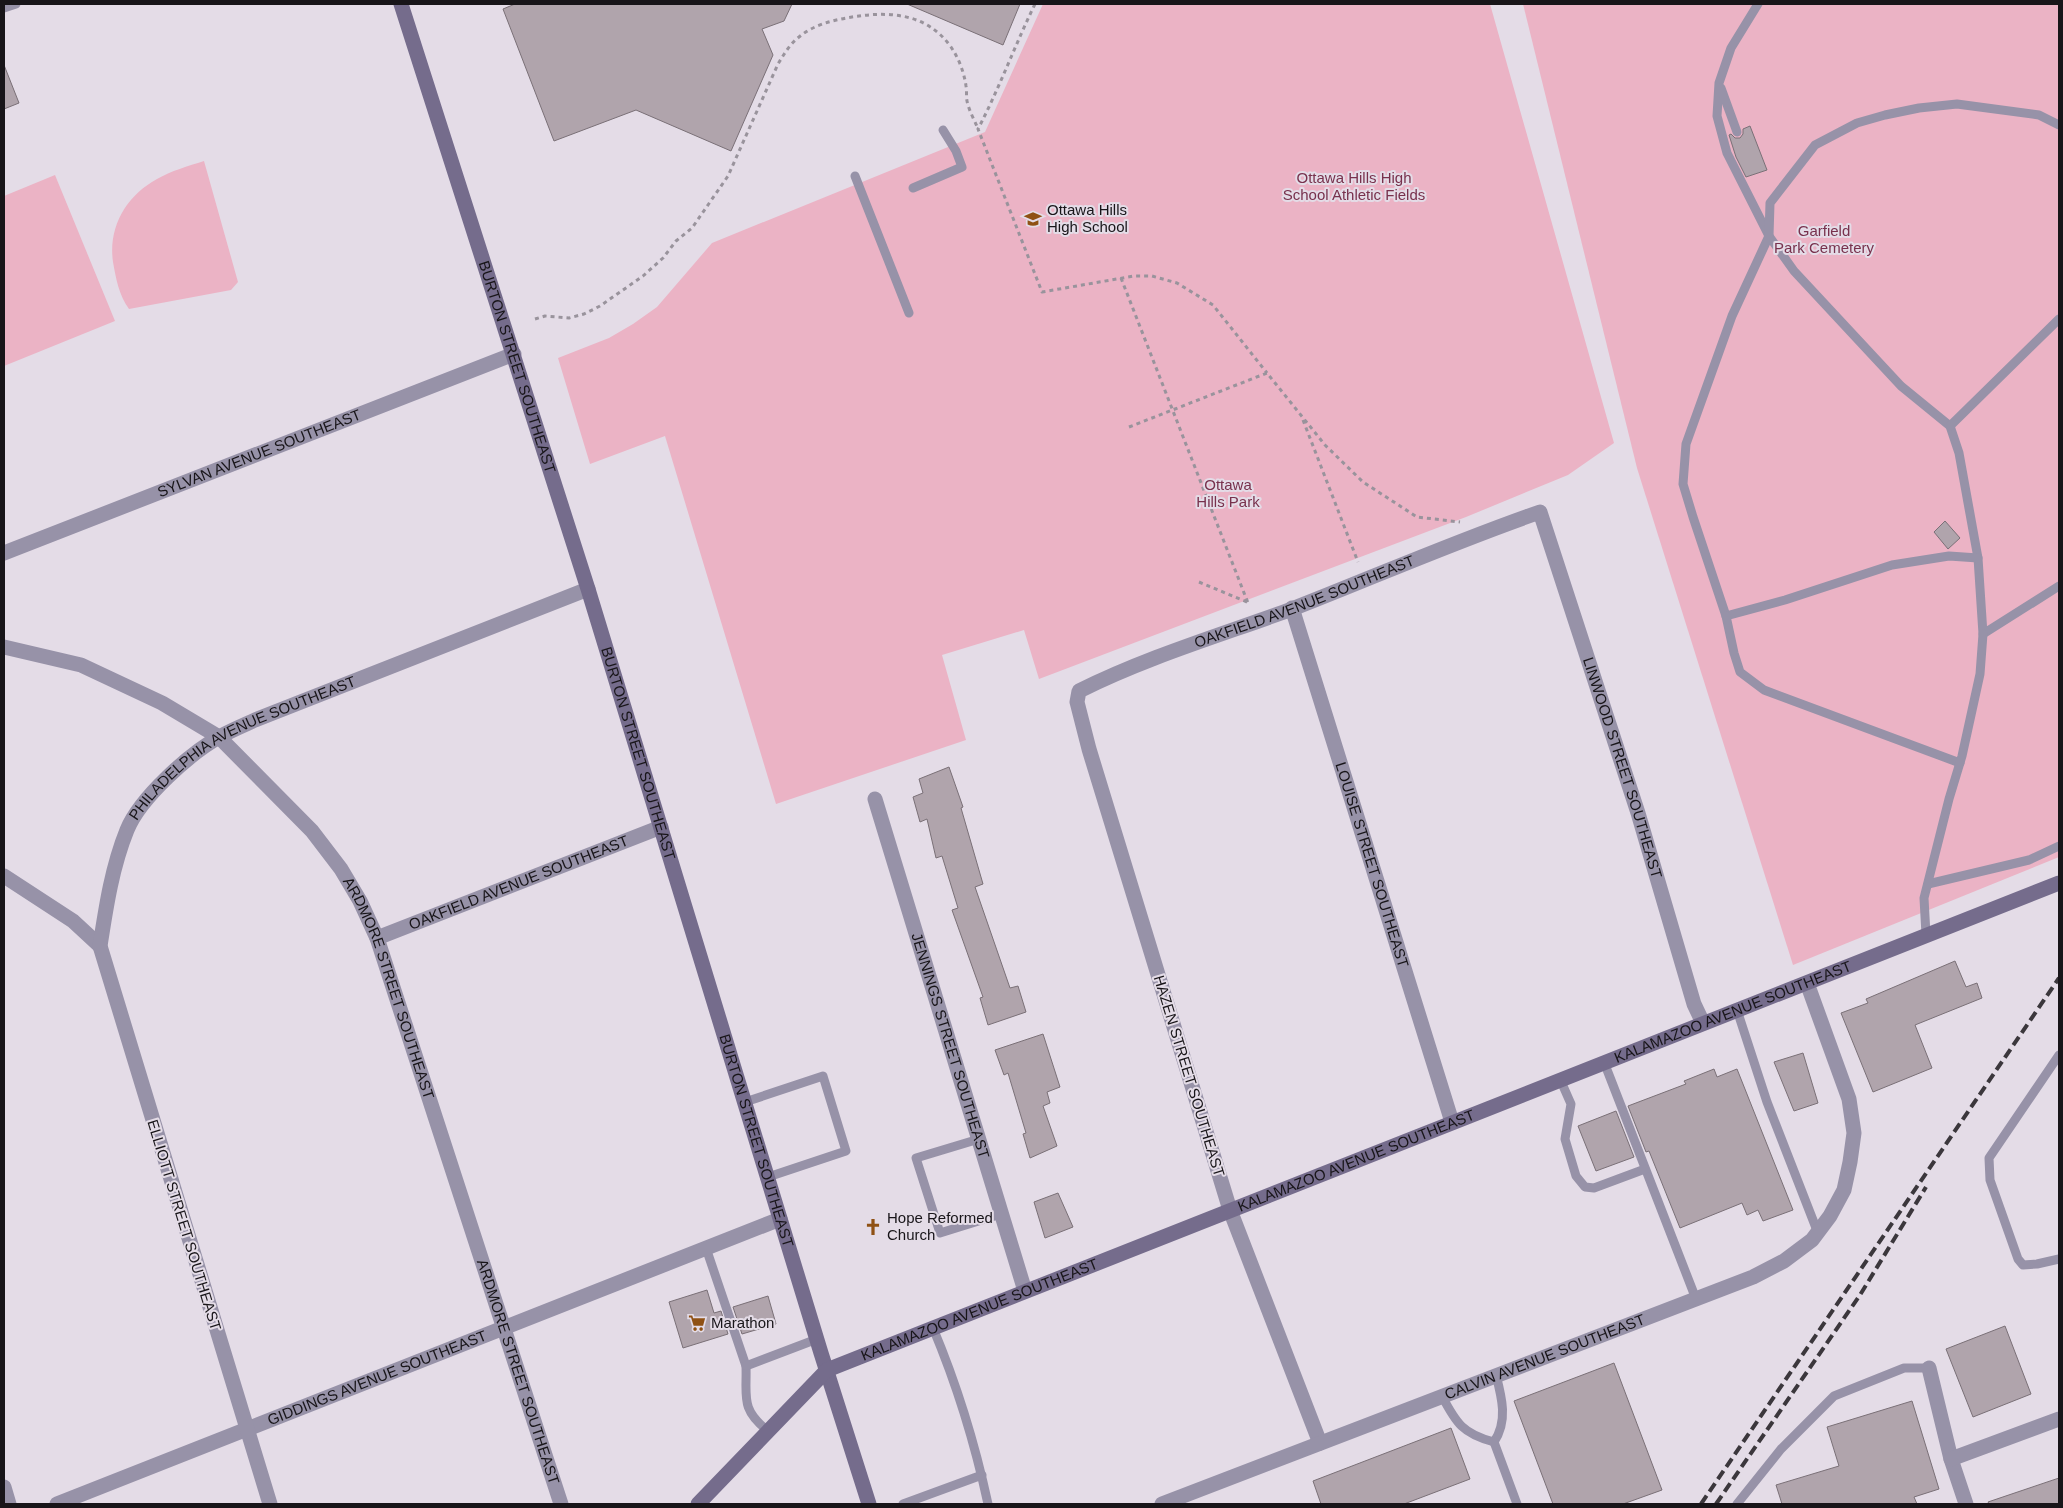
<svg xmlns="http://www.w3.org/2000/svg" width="2063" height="1508" font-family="Helvetica,sans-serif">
<rect width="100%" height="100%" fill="#e4dce7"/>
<g fill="#ebb3c5">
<polygon points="1043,4 1490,4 1614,443 1568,475 1466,517 1039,679 1024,630 942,655 966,740 776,804 665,436 590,464 558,358 609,338 633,324 657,307 712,243 985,132"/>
<polygon points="1523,4 2059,4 2059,857 1793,965 1637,468"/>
<path d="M204 161 238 282 231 290 129 309C119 295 116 279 113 262 108 227 126 196 157 179 171 171 188 166 204 161Z"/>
<polygon points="55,175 115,321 4,366 4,196"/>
</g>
<g fill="#b0a4ac" stroke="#7a7077">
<polygon points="515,4 792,4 784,21 762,29 773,55 731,151 636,110 554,141 503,9"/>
<polygon points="907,4 1020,4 1003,45"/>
<polygon points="4,65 19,103 4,109"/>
<polygon points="1750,126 1767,170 1746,177 1736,157 1729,135 1731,134 1735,138 1740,138 1743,134 1743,129"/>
<polygon points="1945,521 1960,538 1948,549 1934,532"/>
<polygon points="949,767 963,807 961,808 983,884 975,887 1010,988 1018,986 1026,1012 988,1025 980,998 983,997 952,910 958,908 942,856 936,858 927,819 920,822 913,797 923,793 919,779"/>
<polygon points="1955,961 1966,987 1977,983 1982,998 1915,1025 1932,1068 1873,1092 1841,1013 1868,1003 1866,999"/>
<polygon points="1043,1034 1060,1087 1047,1092 1050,1103 1043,1106 1057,1146 1030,1158 1023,1134 1026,1133 1008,1073 1004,1075 995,1050"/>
<polygon points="1803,1053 1818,1103 1794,1111 1774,1062"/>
<polygon points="1714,1069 1717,1077 1737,1069 1793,1210 1763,1221 1758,1210 1747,1215 1742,1203 1680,1228 1649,1151 1646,1152 1628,1106 1686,1084 1684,1081"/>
<polygon points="1616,1111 1634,1157 1596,1171 1578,1126"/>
<polygon points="1058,1193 1073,1227 1045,1238 1034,1202"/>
<polygon points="707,1290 714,1313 721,1311 728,1334 683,1348 669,1302"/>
<polygon points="768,1296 776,1324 742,1334 733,1307"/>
<polygon points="2005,1326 2031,1394 1973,1417 1946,1349"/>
<polygon points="1614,1363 1662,1490 1623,1504 1553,1504 1514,1401"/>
<polygon points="1912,1401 1939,1489 1914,1497 1917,1504 1782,1504 1776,1485 1839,1466 1827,1427"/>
<polygon points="1451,1428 1470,1479 1404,1504 1321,1504 1313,1481"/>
<polygon points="2059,1478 2059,1504 1989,1504 1988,1502"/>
</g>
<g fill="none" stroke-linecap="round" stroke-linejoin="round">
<g stroke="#99939c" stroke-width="3" stroke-dasharray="4 4" stroke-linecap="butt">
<path d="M1035 4C1015 45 999 89 978 129L1042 292 1134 276H1152L1177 283 1213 305 1267 373"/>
<polyline points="1121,278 1248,603"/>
<path d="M535 319 545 316 569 318 584 314 600 306 643 276 663 258 676 241 692 228 728 176 778 64C784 54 790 44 799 37 813 25 833 20 852 17 889 11 927 13 951 47 959 59 964 72 966 86 967 91 966 96 967 101 969 111 975 121 978 129"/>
<polyline points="1303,420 1358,562"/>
<polyline points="1129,427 1267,373 1325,445 1363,482 1417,517 1460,522"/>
<polyline points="1199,582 1247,602"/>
</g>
<g stroke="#9792a8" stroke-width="9">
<polyline points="1758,4 1731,48 1719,83 1717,116 1727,153 1769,236 1794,271 1901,386 1950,426 1959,453 1978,558 1983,634 2059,586"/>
<polyline points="4,8 16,4"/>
<polyline points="1721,88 1737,132"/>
<polyline points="855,176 909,313"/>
<polyline points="913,188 962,167 956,151 943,130"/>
<polyline points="1950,426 2059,319"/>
<polyline points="1978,558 1949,556 1892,565 1785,600 1726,616 1693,517 1683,484 1686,444 1732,316 1769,236 1770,203 1815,145 1857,123 1885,115 1919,108 1957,104 2039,115 2059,125"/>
<polyline points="1726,616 1734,653 1740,672 1764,690 1960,763"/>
<polyline points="1928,884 2029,860 2059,846"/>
<polyline points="1926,935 1924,898 1949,799 1962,756 1980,674 1983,634"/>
<polyline points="1737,1010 1767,1102 1818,1233"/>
<polyline points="2059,1055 1989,1158 1990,1180 2018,1259 2023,1265 2037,1264 2059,1259"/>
<polyline points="1604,1062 1696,1299"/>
<polyline points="1560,1079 1571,1104 1565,1139 1576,1176 1585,1187 1594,1188 1645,1169"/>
<polyline points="745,1102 823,1076 846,1151 768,1177"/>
<polyline points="979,1139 916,1158 940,1233 1001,1214"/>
<path d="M706 1248 746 1366C747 1397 740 1409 768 1431"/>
<path d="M933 1328C957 1385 975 1444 988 1504"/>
<polyline points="746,1366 817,1339"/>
<path d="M1442 1396C1456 1423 1463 1434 1494 1442 1508 1421 1502 1398 1496 1375"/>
<polyline points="1494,1442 1517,1504"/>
<polyline points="903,1504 982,1475"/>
<polyline points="1737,1504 1781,1449 1834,1396 1904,1368 1929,1368"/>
</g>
<g stroke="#9792a8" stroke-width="15">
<path id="s1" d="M4 553 514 354"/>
<path id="s2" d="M1292 608 1452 1122"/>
<path id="s3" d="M4 647 81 665 162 703 219 737 312 831 341 869 360 901 377 938 561 1504"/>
<path id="s4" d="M875 799 1025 1291"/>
<polyline points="4,876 73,921 100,946"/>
<path id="s5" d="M377 938 661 827"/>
<polyline points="1929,1368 1951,1459 1966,1504"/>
<path id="s6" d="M1320 1443 1230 1210 1089 749 1077 702 1079 691C1147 657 1221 635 1292 609 1374 577 1456 541 1540 512L1638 813 1694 1004 1703 1023"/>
<polyline points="1951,1459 2059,1419"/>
<polyline points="4,1487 9,1504"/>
<path id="s7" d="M57 1504 780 1219"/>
<path id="s8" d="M270 1504 100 946C106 907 112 867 127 830 140 798 190 753 221 736 232 730 244 725 255 720L588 589"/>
<path id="s9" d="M1162 1504 1753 1277 1784 1261 1812 1240 1830 1216 1844 1190 1850 1162 1854 1133 1849 1099 1807 983"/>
</g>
<g stroke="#756c8c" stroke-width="15">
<path id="s10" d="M401 4 588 589 821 1353 869 1504"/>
<path id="s11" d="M698 1504 827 1370 2059 883"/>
</g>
<g stroke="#3b373c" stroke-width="4" stroke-dasharray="10 5" stroke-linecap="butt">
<polyline points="1701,1504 2059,978"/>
<polyline points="1716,1504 1860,1295 1926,1187"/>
</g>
</g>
<defs>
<g id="school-bare" transform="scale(1.35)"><path d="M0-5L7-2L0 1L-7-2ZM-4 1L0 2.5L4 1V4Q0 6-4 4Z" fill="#8f5114" stroke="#e4dce7" stroke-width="2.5" paint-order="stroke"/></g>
<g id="church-bare" transform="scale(1.35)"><path d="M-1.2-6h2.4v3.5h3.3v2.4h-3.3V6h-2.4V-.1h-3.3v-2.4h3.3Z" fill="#8f5114" stroke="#e4dce7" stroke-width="2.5" paint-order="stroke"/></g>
<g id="supermarket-bare" transform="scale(1.35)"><path d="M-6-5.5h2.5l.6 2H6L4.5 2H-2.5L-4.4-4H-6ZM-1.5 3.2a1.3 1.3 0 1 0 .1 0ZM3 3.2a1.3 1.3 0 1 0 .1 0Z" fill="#8f5114" stroke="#e4dce7" stroke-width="2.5" paint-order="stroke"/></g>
</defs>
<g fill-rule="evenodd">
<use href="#school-bare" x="1033" y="219"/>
<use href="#church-bare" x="873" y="1227"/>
<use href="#supermarket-bare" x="697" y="1323"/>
</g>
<g text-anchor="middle" stroke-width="4" stroke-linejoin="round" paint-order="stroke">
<g font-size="15" fill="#78314d" stroke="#e4dce7">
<text x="1354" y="183">Ottawa Hills High<tspan x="1354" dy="17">School Athletic Fields</tspan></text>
<text x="1824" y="236">Garfield<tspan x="1824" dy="17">Park Cemetery</tspan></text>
<text x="1228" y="490">Ottawa<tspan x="1228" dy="17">Hills Park</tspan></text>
</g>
<g font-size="15" fill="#181519" stroke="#e4dce7" text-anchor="start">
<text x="1047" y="215">Ottawa Hills<tspan x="1047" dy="17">High School</tspan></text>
<text x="887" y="1223">Hope Reformed<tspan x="887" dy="17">Church</tspan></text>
<text x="711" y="1328">Marathon</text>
</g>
<g font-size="15" fill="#181519" stroke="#e4dce7">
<text dy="5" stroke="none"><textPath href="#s10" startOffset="381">BURTON STREET SOUTHEAST</textPath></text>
<text dy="5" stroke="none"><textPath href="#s1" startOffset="274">SYLVAN AVENUE SOUTHEAST</textPath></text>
<text dy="5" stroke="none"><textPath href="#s6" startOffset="1034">OAKFIELD AVENUE SOUTHEAST</textPath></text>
<text dy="5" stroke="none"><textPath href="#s8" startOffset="849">PHILADELPHIA AVENUE SOUTHEAST</textPath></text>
<text dy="5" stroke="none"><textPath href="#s10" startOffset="786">BURTON STREET SOUTHEAST</textPath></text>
<text dy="5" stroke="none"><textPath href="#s6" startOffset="1555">LINWOOD STREET SOUTHEAST</textPath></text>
<text dy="5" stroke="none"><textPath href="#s2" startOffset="269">LOUISE STREET SOUTHEAST</textPath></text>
<text dy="5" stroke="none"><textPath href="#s5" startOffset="152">OAKFIELD AVENUE SOUTHEAST</textPath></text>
<text dy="5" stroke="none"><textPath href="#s3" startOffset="544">ARDMORE STREET SOUTHEAST</textPath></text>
<text dy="5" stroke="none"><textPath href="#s11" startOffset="1160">KALAMAZOO AVENUE SOUTHEAST</textPath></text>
<text dy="5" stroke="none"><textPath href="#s4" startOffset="258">JENNINGS STREET SOUTHEAST</textPath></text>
<text transform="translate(1189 1076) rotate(73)" y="5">HAZEN STREET SOUTHEAST</text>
<text dy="5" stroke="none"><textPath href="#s10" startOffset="1191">BURTON STREET SOUTHEAST</textPath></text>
<text dy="5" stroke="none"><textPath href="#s11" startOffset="755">KALAMAZOO AVENUE SOUTHEAST</textPath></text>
<text transform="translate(184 1225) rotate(73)" y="5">ELLIOTT STREET SOUTHEAST</text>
<text dy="5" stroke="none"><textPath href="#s11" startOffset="350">KALAMAZOO AVENUE SOUTHEAST</textPath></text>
<text dy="5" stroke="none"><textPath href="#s9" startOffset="410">CALVIN AVENUE SOUTHEAST</textPath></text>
<text dy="5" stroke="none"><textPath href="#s3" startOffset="949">ARDMORE STREET SOUTHEAST</textPath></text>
<text dy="5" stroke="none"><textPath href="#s7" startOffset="344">GIDDINGS AVENUE SOUTHEAST</textPath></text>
</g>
</g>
<rect width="2063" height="1508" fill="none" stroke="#181519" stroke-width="10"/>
</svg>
